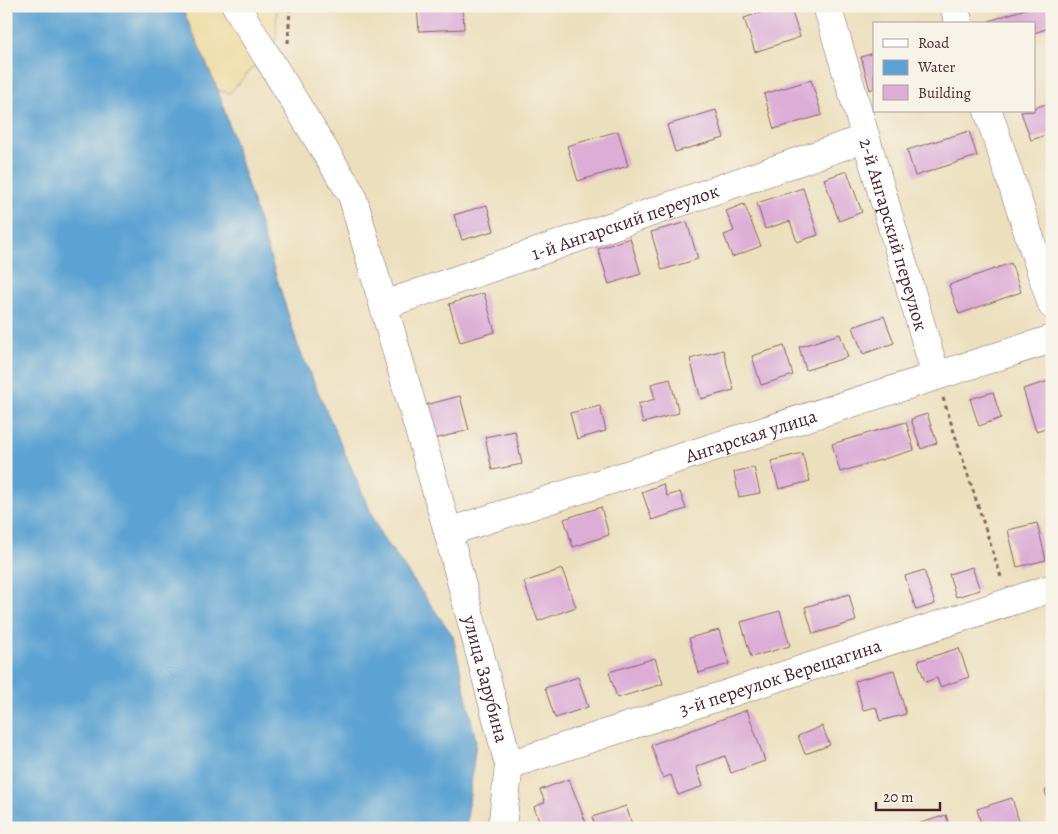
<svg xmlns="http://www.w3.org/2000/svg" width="1058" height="834" font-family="Alegreya,serif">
<rect width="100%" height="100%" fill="#f7f3e8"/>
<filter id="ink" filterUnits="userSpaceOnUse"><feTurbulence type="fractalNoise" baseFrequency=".02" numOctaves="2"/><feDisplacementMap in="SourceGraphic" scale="10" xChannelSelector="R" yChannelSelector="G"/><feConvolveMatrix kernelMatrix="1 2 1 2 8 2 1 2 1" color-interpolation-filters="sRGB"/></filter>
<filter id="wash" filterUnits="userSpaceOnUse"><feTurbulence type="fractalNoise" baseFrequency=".0096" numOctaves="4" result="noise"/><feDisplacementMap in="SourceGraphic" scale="20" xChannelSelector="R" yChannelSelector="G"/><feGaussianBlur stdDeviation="1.12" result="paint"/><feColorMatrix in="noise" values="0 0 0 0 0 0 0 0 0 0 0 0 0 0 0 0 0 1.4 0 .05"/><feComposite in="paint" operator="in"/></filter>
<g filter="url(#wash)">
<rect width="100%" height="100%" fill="#ecdfbd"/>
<polygon fill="#eeda9e" stroke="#9c7c64" points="181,6 277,6 276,42 230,93 218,90"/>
<polygon fill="#5ca2d2" stroke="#53607e" points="16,6 181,6 218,90 298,346 380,533 453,636 476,741 466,828 6,828 6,25"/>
<g id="blocks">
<g fill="#dbadd7">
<polygon points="417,6 463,6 464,29 419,31"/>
<polygon points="780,6 790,6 800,37 755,52 744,18"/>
<polygon points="1034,6 1050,6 1052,27 1034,33 1034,24 990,24 989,21"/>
<polygon points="874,53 874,88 870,90 861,57"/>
<polygon points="811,80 822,115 774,129 764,94"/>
<polygon points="1052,102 1052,133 1031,140 1021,112 1034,111 1034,108"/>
<polygon points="716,110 724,138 675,152 667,125"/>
<polygon points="618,131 628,166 578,181 567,146"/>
<polygon points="969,131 977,156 915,176 907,150"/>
<polygon points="847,171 862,212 839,221 824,179"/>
<polygon points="803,188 818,235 797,242 790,221 765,229 757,203"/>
<polygon points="744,204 761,246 732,257 724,235 734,231 726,211"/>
<polygon points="487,205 494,231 462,240 454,215"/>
<polygon points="687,222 698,259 662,270 651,232"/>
<polygon points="630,238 641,274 609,284 598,249"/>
<polygon points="1011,263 1021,292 959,314 949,285"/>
<polygon points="484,293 495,332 460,342 449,304"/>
<polygon points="884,316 894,343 863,354 853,327"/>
<polygon points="840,334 848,357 806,370 799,347"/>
<polygon points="784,346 793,375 761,385 752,356"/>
<polygon points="723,350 734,390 701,399 690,359"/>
<polygon points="670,379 679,413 643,423 638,404 655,399 651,384"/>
<polygon points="1052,380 1052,426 1036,431 1023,389"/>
<polygon points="993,392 1001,418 979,426 970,399"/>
<polygon points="460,396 469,430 427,441 418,407"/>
<polygon points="600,406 606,431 577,439 570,413"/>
<polygon points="927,414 937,443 921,449 911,419"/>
<polygon points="906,422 914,450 840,472 832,444"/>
<polygon points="515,431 522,464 492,470 485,437"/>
<polygon points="802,453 810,481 779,489 771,461"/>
<polygon points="754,467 760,493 739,497 734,472"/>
<polygon points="663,484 667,496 680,492 686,509 652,520 642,492"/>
<polygon points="601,507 609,535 573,547 564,519"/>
<polygon points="1037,523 1046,560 1017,567 1008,530"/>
<polygon points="972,567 980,590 956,597 949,574"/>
<polygon points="562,569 576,607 538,621 524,582"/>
<polygon points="924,570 935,604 916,610 905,576"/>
<polygon points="849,594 856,621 813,634 805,607"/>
<polygon points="780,611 790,646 751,657 741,622"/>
<polygon points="719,630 729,664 699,673 689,638"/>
<polygon points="959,648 969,677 940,687 937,678 925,682 918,661"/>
<polygon points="655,658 663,684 617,698 609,672"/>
<polygon points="894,670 906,714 880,721 876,707 863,710 855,681"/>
<polygon points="578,677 588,707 555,718 545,688"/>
<polygon points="747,710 765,761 731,773 725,756 696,767 703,786 678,795 671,775 663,778 651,745"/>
<polygon points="822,726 830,745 805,754 798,736"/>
<polygon points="569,779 586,823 574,828 542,828 534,807 545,802 540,790"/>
<polygon points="1052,788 1052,809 1051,809 1045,791"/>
<polygon points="1012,798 1021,828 982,828 977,809"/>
<polygon points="626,806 633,828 596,828 592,817"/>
<polygon points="946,815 950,828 916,828 915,825"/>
</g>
</g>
</g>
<g filter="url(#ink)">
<use href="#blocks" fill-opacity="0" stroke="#83625e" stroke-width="1"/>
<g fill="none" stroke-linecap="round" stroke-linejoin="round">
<g stroke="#83625e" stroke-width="29">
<g id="minor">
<path id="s1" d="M236 6 352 195 448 532 509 765 502 828"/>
<path id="s2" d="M827 6 936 376"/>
<polyline points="954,6 959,24"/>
<polyline points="988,111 1052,305"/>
<path id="s3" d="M384 305 866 138"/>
<path id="s4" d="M448 532 1052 339"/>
<path id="s5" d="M509 765 1052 588"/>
</g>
</g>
<g stroke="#83625e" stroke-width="3" stroke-dasharray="4 4" stroke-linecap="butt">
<polyline points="288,43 290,6"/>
<polyline points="943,398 1002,580"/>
</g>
<use href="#minor" stroke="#fff" stroke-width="28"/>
</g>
</g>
<g text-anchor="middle" stroke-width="4" stroke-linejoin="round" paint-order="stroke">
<g font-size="19" fill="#4a1f2b" stroke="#f7f3e8">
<text dy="7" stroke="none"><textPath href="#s3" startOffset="255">1-й Ангарский переулок</textPath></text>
<text dy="7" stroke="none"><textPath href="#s2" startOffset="238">2-й Ангарский переулок</textPath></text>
<text dy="7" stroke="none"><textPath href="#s4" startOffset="318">Ангарская улица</textPath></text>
<text dy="7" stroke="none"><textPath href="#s5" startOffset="285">3-й переулок Верещагина</textPath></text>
<text dy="7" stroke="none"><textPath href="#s1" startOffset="724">улица Зарубина</textPath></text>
</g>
</g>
<rect width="1058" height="834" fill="none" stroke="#f7f3e8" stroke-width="25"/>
<rect x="873" y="22" width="162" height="90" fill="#f7f3e8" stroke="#b29e9c"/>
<rect x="883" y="39" width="25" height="8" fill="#ffffff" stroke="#b29e9c"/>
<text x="918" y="48" font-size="15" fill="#4a1f2b">Road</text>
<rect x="883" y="60" width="25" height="15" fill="#5ca2d2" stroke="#b29e9c"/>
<text x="918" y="72" font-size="15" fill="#4a1f2b">Water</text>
<rect x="883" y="85" width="25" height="15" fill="#dbadd7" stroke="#b29e9c"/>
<text x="918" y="98" font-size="15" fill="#4a1f2b">Building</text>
<path d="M876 802v8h64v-8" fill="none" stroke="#4a1f2b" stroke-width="2.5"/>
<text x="883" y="802" font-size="15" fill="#4a1f2b" stroke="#f7f3e8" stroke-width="4" paint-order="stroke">20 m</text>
</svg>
